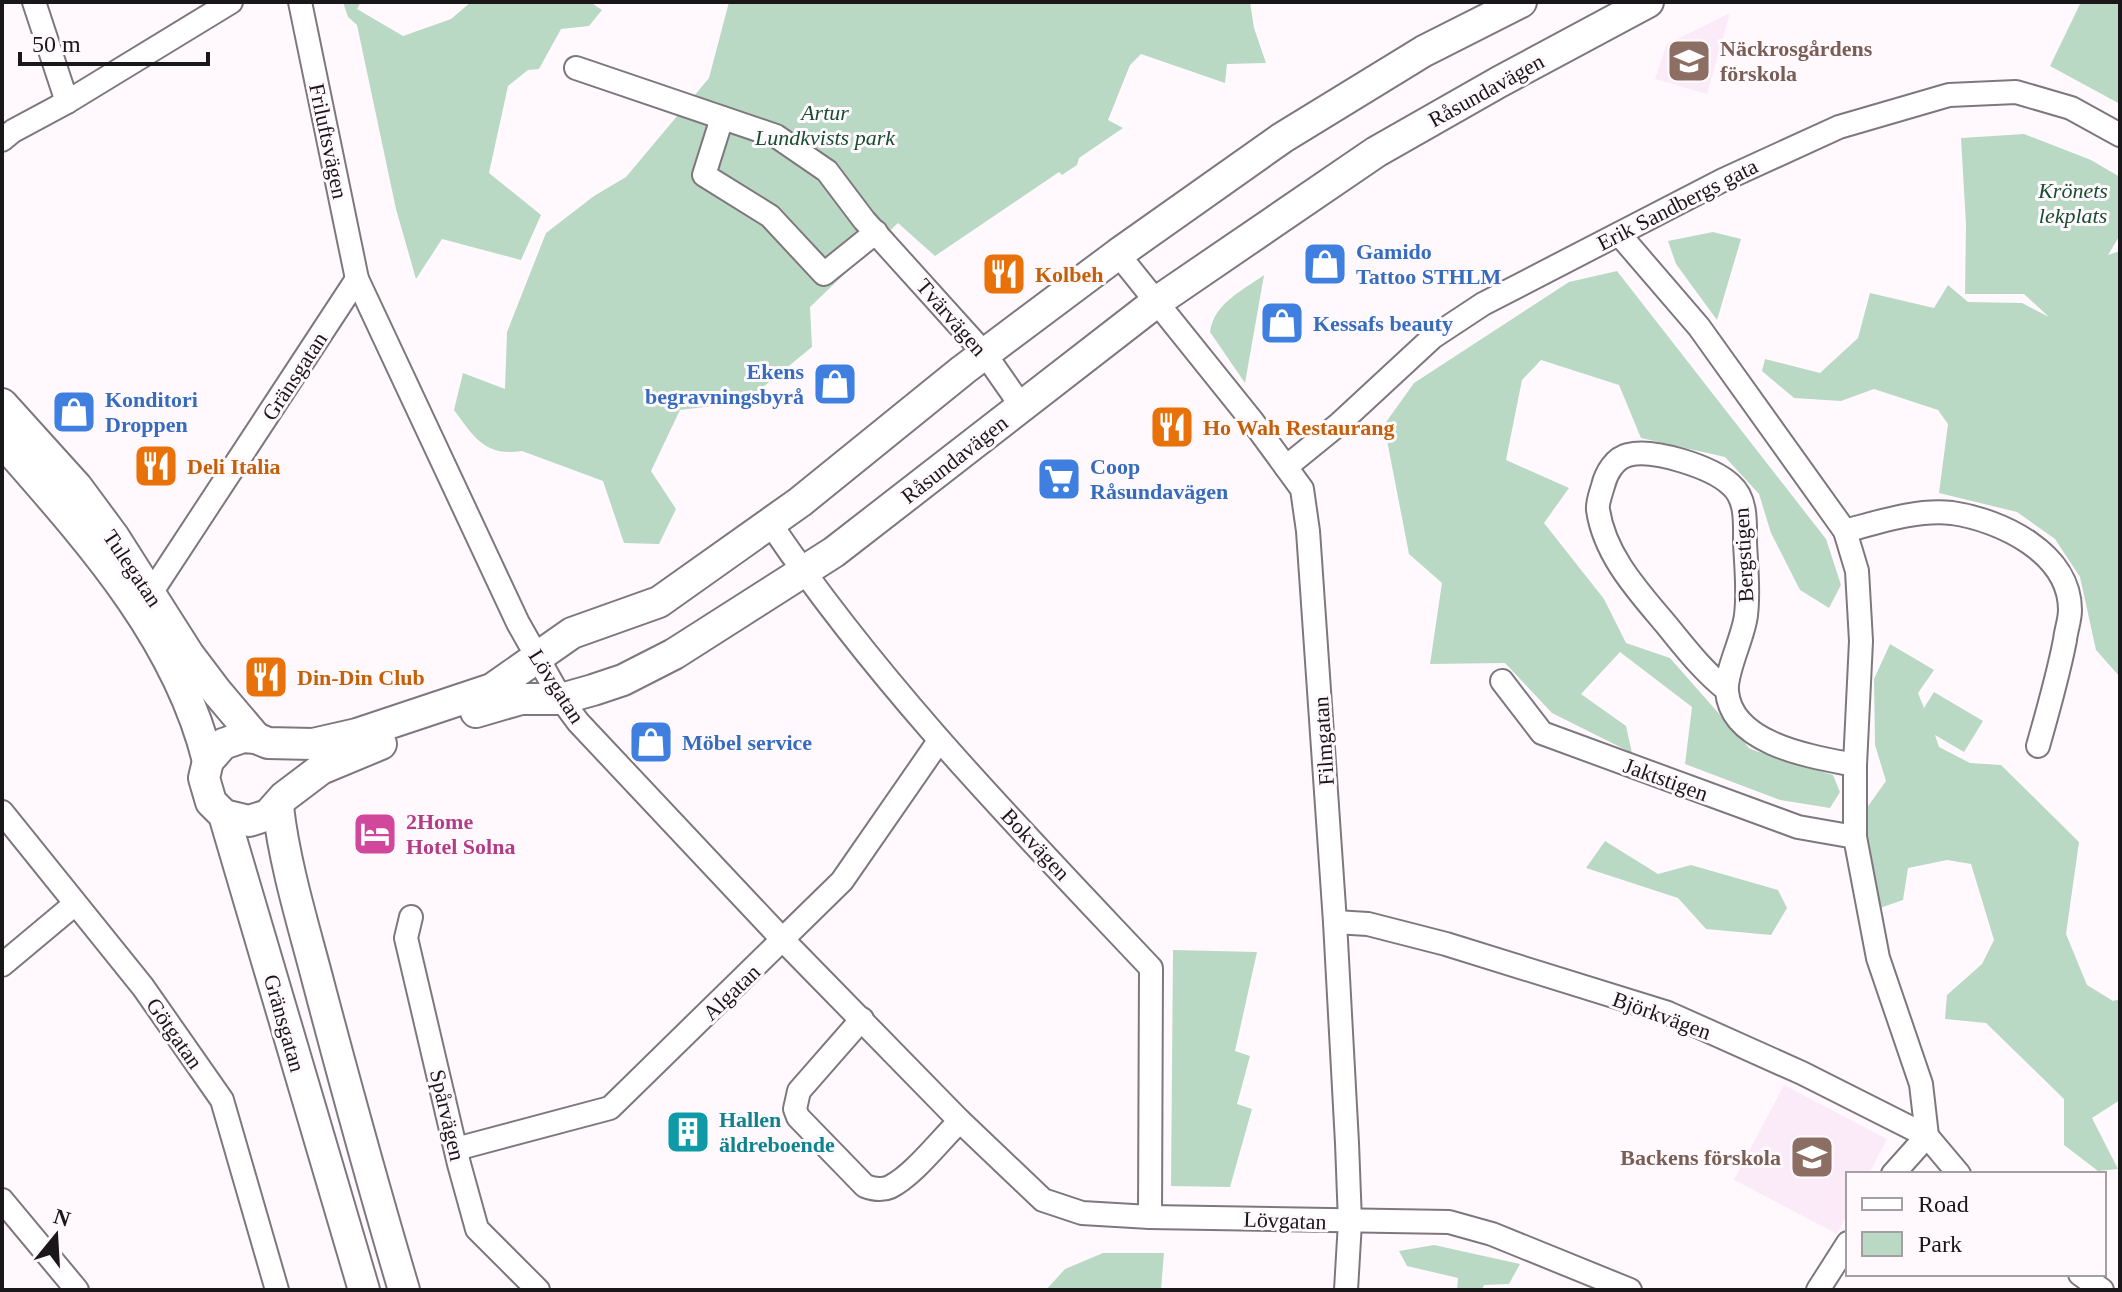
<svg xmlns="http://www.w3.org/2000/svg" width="2122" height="1292" font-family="Georgia,serif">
<rect width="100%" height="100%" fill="#fff9fe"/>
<g fill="#fbebf9">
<polygon points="1730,13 1707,94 1655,79 1667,44"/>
<polygon points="1784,1085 1887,1139 1869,1174 1848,1174 1848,1213 1837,1234 1734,1180"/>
</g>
<g fill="#bad9c4">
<polygon points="343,2 361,2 357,9 403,36 451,19 471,2 590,2 602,10 589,26 561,29 539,69 528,70 508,86 489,173 541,215 521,260 442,239 416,279 396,209 357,25 348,17"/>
<path d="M729 2H1250L1254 28 1266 63 1227 64 1225 83 1141 54 1130 65 1108 120 1123 128 1079 158 1077 165 1062 175 1059 172 935 256 898 223 810 307 812 347 745 402 680 410 651 471 676 509 659 544 624 543 603 481 522 451C485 457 474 437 454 410L463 373 505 389 507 332 546 233 594 196 626 177 709 78Z"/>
<polygon points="2081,2 2120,2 2120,104 2050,66"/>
<polygon points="2024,134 2091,160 2120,177 2120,235 2108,255 2120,251 2120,677 2096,650 2080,577 2055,539 2017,512 1939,493 1948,424 1938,410 1874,389 1841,401 1794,398 1762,371 1765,359 1820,373 1858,338 1870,293 1934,308 1948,285 1968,302 2022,303 2049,317 2024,294 1965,294 1966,225 1961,138"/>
<polygon points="1713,232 1741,239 1717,320 1676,264 1668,241"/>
<polygon points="1617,271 1826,539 1841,585 1829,608 1800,590 1771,533 1759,494 1725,457 1641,438 1619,385 1541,360 1522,380 1506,460 1569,488 1544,523 1604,599 1626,643 1670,658 1750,749 1833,775 1840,792 1830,808 1780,800 1685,764 1692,707 1620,652 1581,694 1626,726 1632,753 1552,713 1505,663 1430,664 1442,583 1409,554 1384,425 1414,383 1569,282"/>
<path d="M1264 275 1245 383 1210 332C1214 303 1242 291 1264 275Z"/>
<polygon points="1890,644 1934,670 1918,693 1924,708 1934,692 1983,721 1964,752 1935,735 1939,747 1970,763 2001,765 2079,842 2066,934 2087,985 2113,1001 2120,999 2120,1100 2092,1118 2118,1169 2098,1171 2064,1145 2064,1099 1986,1023 1945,1019 1947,995 1982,964 1994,940 1971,864 1947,860 1908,868 1903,900 1880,908 1861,816 1886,781 1875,745 1874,679"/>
<polygon points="1605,841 1658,874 1691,865 1778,890 1787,908 1771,935 1706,929 1678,898 1586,868"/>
<polygon points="1173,950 1257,952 1235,1051 1250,1056 1237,1104 1252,1109 1230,1187 1171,1186"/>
<polygon points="1434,1245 1520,1264 1509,1284 1484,1285 1482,1290 1457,1290 1458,1278 1407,1266 1399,1251"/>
<polygon points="1103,1253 1164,1253 1161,1290 1046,1290 1065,1269"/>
</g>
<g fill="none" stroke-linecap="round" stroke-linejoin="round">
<g stroke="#7f777e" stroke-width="26">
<g id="street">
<polyline points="34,2 67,102"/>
<polyline points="300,2 357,279 518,623 561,699 578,722 784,941 960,1121 1043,1200 1082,1213 1150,1217 1449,1222 1492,1234 1630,1290"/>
<polyline points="576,68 776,136 827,171 864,220 985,354 1022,407"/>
<polyline points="722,118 704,175 770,216 824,274 876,232"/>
<polyline points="2,140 13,131 67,102 231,2"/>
<polyline points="1619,234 1699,327 1845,531 1857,571 1861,641 1855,765 1855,837 1878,958 1921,1084 1927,1136"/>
<polyline points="1118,254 1253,422 1302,489 1308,531 1335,922 1347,1143 1350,1222 1346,1290"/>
<polyline points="1286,467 1339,424 1433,337 1483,304 1723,180 1839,127 1949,95 2016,92 2071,108 2120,135"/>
<path d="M770 523C879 685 1017 826 1151 968L1150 1217"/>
<path d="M1845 531C1879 522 1917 509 1952 513 2001 520 2070 553 2070 610 2070 620 2066 630 2065 640 2058 676 2048 711 2038 746"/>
<polyline points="151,593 357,279"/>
<polyline points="1502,681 1542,733 1798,827 1855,837"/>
<path d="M1727 690C1704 672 1687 650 1669 628 1640 593 1605 557 1598 510 1597 503 1601 493 1603 486 1606 473 1615 458 1628 455 1653 448 1712 467 1731 485 1747 499 1745 523 1745 542 1746 566 1749 591 1746 615 1744 636 1725 672 1727 691 1731 745 1814 757 1855 765"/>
<polyline points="2,812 143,987 222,1100 277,1290"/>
<polyline points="411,917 406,938 459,1164 477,1229 538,1290"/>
<polyline points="1335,922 1368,924 1446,944 1668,1013 1802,1073 1927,1136 1959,1174"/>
<polyline points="2,965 75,904"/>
<path d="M862 1019 799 1091 795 1109 798 1117 865 1186C873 1189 881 1191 890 1187 914 1175 940 1140 960 1121"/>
<polyline points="456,1149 610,1108 842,881 939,741"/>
<polyline points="1893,1174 1927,1136"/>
<polyline points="2,1200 77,1290"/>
<polyline points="2080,1274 2102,1290"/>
<polyline points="1818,1290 1848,1243"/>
</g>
</g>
<g stroke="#7f777e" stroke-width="34">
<g id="secondary">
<polyline points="2,404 77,487 114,537 189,655 217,692 256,738"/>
<path d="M2 441C85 536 177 635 208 761"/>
<polyline points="476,712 521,699 561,699 593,690 623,680 674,654 834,552 1155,303 1376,152 1499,82 1648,2"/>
<path d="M278 807C285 867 304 927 319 985 346 1087 374 1189 404 1290"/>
<polyline points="224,815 249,821 268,815 284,797 321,769 381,744"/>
<polyline points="364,1290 224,815 211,802 204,778 208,761 223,744 243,737 256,738 268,743 313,744 357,734 492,689 572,633 659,602 800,502 963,370 1118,254 1282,138 1424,51 1521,2"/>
</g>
</g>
<use href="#street" stroke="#fff" stroke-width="22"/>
<use href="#secondary" stroke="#fff" stroke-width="30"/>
</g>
<defs>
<g id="school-square" transform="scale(2.3)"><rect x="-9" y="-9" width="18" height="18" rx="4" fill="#8d6e63" stroke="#fff9fe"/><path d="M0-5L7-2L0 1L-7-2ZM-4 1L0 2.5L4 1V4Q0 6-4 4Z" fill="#fff"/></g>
<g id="shop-square" transform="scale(2.3)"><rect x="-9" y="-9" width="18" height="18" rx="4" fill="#3f7fe0" stroke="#fff9fe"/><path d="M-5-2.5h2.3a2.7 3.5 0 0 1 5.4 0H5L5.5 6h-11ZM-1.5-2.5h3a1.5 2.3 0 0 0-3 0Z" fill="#fff"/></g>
<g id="restaurant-square" transform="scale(2.3)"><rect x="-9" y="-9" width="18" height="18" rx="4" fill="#e8710a" stroke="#fff9fe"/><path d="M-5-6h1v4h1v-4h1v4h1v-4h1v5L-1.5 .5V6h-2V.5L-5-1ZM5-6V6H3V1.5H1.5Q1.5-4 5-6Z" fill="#fff"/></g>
<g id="supermarket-square" transform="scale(2.3)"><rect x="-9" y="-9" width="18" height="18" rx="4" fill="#3f7fe0" stroke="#fff9fe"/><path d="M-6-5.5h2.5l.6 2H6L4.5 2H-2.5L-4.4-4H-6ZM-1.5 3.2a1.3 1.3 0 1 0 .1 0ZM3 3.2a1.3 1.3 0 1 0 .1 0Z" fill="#fff"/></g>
<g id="hotel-square" transform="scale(2.3)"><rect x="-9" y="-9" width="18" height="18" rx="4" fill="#d1479c" stroke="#fff9fe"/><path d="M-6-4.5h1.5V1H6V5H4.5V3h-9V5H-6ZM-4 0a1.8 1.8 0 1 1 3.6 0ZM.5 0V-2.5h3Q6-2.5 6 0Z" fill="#fff"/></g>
<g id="building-square" transform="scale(2.3)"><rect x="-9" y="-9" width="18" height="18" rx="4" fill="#0f9aa8" stroke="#fff9fe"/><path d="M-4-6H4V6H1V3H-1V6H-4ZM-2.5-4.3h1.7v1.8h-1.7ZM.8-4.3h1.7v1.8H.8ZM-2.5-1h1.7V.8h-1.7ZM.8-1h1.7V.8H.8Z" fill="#fff"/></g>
</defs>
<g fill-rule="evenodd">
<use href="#school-square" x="1689" y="61"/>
<use href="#shop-square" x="1325" y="264"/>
<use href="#restaurant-square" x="1004" y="274"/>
<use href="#shop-square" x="1282" y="323"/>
<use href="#shop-square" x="835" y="384"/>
<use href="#shop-square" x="74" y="412"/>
<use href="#restaurant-square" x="1172" y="427"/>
<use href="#restaurant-square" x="156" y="466"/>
<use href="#supermarket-square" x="1059" y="479"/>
<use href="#restaurant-square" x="266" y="677"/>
<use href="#shop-square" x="651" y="742"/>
<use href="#hotel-square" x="375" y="834"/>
<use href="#building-square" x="688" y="1132"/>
<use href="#school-square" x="1812" y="1157"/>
</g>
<g text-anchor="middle" stroke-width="6" stroke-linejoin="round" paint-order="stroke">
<g font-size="22" font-weight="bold" fill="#785e54" stroke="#fff9fe" text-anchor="start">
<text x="1720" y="56">Näckrosgårdens<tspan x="1720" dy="25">förskola</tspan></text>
<text x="1781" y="1165" text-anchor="end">Backens förskola</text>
</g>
<g font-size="22" fill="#1a171a" stroke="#fff9fe">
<text transform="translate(1486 90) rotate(-29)" y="8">Råsundavägen</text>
<text transform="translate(329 141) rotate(78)" y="8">Friluftsvägen</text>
<text transform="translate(1677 204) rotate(-27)" y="8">Erik Sandbergs gata</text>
<text transform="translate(952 317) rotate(49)" y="8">Tvärvägen</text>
<text transform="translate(294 376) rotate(-57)" y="8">Gränsgatan</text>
<text transform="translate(954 459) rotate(-38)" y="8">Råsundavägen</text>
<text transform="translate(1743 555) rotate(-93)" y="8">Bergstigen</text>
<text transform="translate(133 568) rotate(56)" y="8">Tulegatan</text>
<text transform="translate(557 686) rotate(57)" y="8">Lövgatan</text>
<text transform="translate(1323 741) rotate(-94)" y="8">Filmgatan</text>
<text transform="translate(1666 779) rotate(20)" y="8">Jaktstigen</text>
<text transform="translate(1036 844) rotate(47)" y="8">Bokvägen</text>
<text transform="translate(731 992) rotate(-44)" y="8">Algatan</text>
<text transform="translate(1662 1015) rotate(20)" y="8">Björkvägen</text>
<text transform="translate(285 1023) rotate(74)" y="8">Gränsgatan</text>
<text transform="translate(175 1033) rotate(55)" y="8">Götgatan</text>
<text transform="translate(448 1115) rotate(77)" y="8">Spårvägen</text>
<text transform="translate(1285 1220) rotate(2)" y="8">Lövgatan</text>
</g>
<g font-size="22" font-style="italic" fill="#184e30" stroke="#fff9fe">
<text x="825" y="120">Artur<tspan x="825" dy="25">Lundkvists park</tspan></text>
<text x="2073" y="198">Krönets<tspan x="2073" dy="25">lekplats</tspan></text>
</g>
<g font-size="22" font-weight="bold" fill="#366cbe" stroke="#fff9fe" text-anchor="start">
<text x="1356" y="259">Gamido<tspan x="1356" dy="25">Tattoo STHLM</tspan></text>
<text x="1313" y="331">Kessafs beauty</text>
<text x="804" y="379" text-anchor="end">Ekens<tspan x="804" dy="25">begravningsbyrå</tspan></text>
<text x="105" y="407">Konditori<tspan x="105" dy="25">Droppen</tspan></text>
<text x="1090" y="474">Coop<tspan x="1090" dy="25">Råsundavägen</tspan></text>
<text x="682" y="750">Möbel service</text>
</g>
<g font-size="22" font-weight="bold" fill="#c56008" stroke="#fff9fe" text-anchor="start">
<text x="1035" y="282">Kolbeh</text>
<text x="1203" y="435">Ho Wah Restaurang</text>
<text x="187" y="474">Deli Italia</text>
<text x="297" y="685">Din-Din Club</text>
</g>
<g font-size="22" font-weight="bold" fill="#b23c85" stroke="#fff9fe" text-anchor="start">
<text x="406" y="829">2Home<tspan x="406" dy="25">Hotel Solna</tspan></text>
</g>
<g font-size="22" font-weight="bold" fill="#0d838f" stroke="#fff9fe" text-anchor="start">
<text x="719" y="1127">Hallen<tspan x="719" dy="25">äldreboende</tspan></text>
</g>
</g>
<rect width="2122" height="1292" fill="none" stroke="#1a171a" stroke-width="8"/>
<rect x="1846" y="1172" width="260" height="104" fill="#fff9fe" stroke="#a39fa3" stroke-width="2"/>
<rect x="1862" y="1198" width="40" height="12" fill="#ffffff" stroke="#a39fa3" stroke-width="2"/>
<text x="1918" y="1212" font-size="24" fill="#1a171a">Road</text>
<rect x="1862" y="1232" width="40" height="24" fill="#bad9c4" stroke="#a39fa3" stroke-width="2"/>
<text x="1918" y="1252" font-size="24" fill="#1a171a">Park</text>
<g transform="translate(56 1236) rotate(18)" stroke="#fff9fe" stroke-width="6" paint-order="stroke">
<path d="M0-6L14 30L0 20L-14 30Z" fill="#1a171a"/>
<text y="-12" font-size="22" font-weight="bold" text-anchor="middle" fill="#1a171a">N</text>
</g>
<path d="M20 52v12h188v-12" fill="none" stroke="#1a171a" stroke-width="4"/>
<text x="32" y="52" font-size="24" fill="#1a171a" stroke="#fff9fe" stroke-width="6" paint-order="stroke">50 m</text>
</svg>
